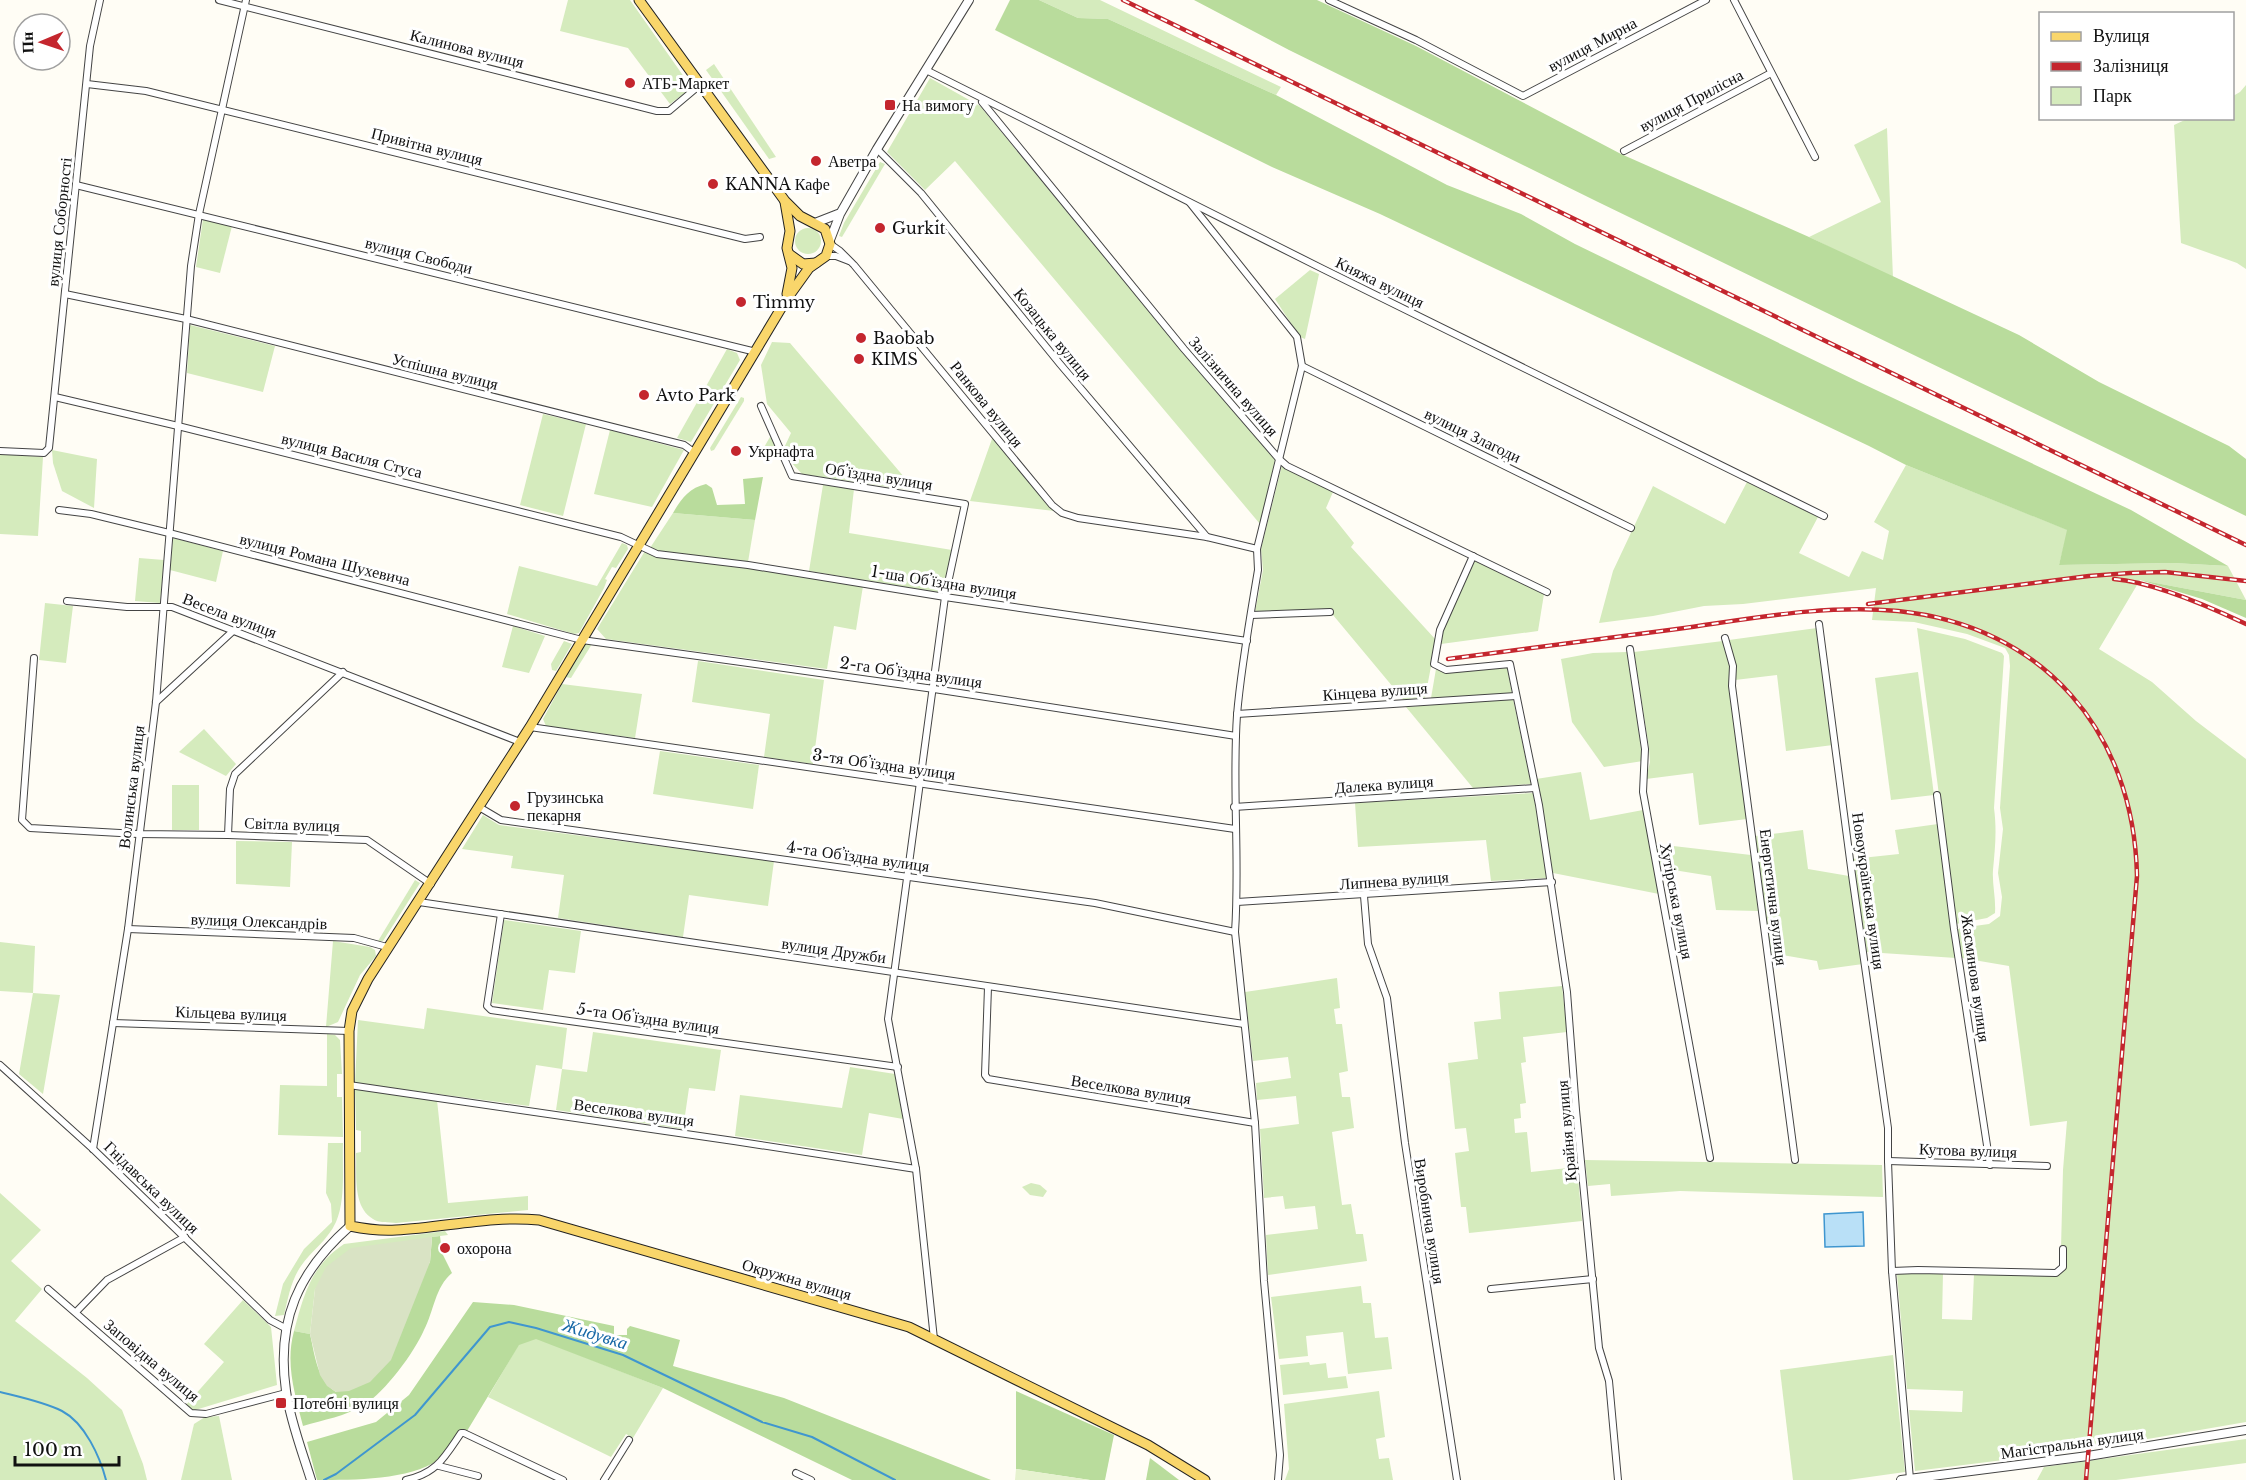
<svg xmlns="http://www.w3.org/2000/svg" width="2246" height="1480" font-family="'Libre Baskerville',serif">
<rect width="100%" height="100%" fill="#fffdf5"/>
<g fill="#d5ebbd">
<polygon points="568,0 630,0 689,84 686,92 670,104 628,48 560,31"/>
<polygon points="1039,0 1100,0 1281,87 1276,95 1108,19 1078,18"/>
<polygon points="714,64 776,157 769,159 706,70"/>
<polygon points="930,78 980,106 1181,351 1275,460 1260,524 955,161 925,190 887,152"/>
<polygon points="2246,85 2246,269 2237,263 2181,243 2174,125 2187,119 2232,118 2233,96 2240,92"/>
<polygon points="1887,128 1893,278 1809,237 1881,202 1854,145"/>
<polygon points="880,162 885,164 842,237 839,236 844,223"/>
<polygon points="203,219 232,226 220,273 196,267"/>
<circle cx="808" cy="241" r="13"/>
<polygon points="1310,270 1319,274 1305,339 1300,337 1275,299"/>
<polygon points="190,325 275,346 263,392 187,373"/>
<polygon points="772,342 790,343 916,491 802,474 790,461 784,448 791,433 767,404 761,365"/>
<polygon points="727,349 737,353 740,360 691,442 677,438"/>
<polygon points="741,397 744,398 744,401 714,450 711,451 710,448"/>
<polygon points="543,414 586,424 563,516 520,505"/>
<polygon points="610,430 684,450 652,507 594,494"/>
<polygon points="993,436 1049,507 1054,511 970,501"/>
<polygon points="770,437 776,444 766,460 759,456"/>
<polygon points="52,450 97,459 94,508 62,491 53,463"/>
<polygon points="0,454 43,457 38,536 0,534"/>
<polygon points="1282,465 1333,492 1326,508 1354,543 1351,547 1436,640 1425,698 1403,699 1328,609 1255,612 1263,570 1261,549"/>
<polygon points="1906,465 2068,530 2059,565 2173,563 2228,566 2246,600 2140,580 2099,649 2152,682 2196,721 2246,759 2246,1422 2084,1450 1915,1471 1909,1410 1962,1412 1963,1391 1907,1389 1897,1274 1943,1273 1942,1319 1972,1320 1974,1274 2057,1276 2065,1268 2066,1249 2061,1248 2063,1170 2067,1121 2030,1126 2009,966 1962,958 1957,930 1960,928 1989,924 2000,916 2002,897 1998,873 2003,829 2000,808 2010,666 2009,655 2005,648 1967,634 1914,622 1872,620 1876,588 1743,604 1704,606 1653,616 1599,623 1613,571 1653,486 1725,524 1747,482 1818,517 1799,553 1849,577 1862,551 1883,560 1889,531 1874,522"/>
<polygon points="823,485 854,489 849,533 952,550 943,593 809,571"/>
<polygon points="673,513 755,520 748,562 657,552 650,548"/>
<polygon points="173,538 223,551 216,582 170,570"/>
<polygon points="622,543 627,545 628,549 616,568 612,567 605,579 607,580 604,588 579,633 574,634 507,614 519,566 597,586"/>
<polygon points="645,551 655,557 748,567 863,586 856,630 834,626 827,669 606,639 597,629"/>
<polygon points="139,558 164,560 160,603 135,601"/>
<polygon points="1474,560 1544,594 1538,631 1441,644 1443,631"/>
<polygon points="45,603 73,606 66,663 39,660"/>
<polygon points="513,626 545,636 529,673 502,667"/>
<polygon points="1817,628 1833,745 1786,751 1777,675 1735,680 1736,666 1729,640"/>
<path d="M1917 628 1965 639 2002 653 2004 656 1994 808C1997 831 1995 848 1993 870 1992 884 1996 898 1995 913L1987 918 1956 924Z"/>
<polygon points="564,641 572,644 556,671 552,670 551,664"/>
<polygon points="1723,641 1730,667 1729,686 1747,819 1699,825 1693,773 1646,779 1650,762 1649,748 1634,652"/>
<polygon points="586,643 592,644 571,678 565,677"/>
<polygon points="1627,652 1643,761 1604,767 1572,722 1561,659 1593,653"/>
<polygon points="698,661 824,680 813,764 764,757 770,714 692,702"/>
<polygon points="1507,666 1512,694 1431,698 1436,669 1445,673"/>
<polygon points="1918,672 1934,795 1891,800 1875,678"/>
<polygon points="562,684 642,694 635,738 546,726 543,719"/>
<polygon points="1513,699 1531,784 1473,788 1406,707"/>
<polygon points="204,729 236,764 226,776 179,752"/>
<polygon points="660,751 759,765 753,809 653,794"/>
<polygon points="1581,772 1590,820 1643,810 1659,894 1553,873 1536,779"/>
<rect x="172" y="785" width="27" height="45"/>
<polygon points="1533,793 1548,878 1491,881 1486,840 1358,847 1355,803"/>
<polygon points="483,815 499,825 774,861 768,906 689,895 683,937 558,918 564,875 511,868 513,856 462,849"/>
<polygon points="1938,824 1956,958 1867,952 1852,859 1899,854 1895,830"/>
<polygon points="1803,830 1808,869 1849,876 1863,964 1819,970 1817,961 1770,953 1755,836"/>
<polygon points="236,841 292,842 290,887 236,884"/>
<polygon points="1656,844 1751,855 1758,911 1716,910 1711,876 1661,868"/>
<polygon points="415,880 420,883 383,941 378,941"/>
<polygon points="504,920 581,931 575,973 549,970 543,1010 492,1003"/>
<polygon points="333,941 370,947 375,950 376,956 360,975 338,1022 326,1027"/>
<polygon points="0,942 35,946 33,993 60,995 43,1094 19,1074 33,993 0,991"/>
<polygon points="1337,978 1340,1008 1334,1009 1336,1024 1342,1024 1348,1071 1339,1073 1342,1097 1350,1097 1354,1128 1332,1132 1342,1205 1351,1204 1356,1234 1363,1234 1367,1261 1268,1275 1266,1235 1318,1229 1315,1206 1285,1209 1283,1196 1264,1198 1260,1129 1299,1124 1296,1096 1257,1100 1256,1083 1291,1078 1288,1057 1253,1061 1245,992"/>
<polygon points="1562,986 1567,1032 1523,1037 1526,1062 1521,1063 1526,1103 1520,1104 1521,1118 1514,1119 1515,1133 1527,1132 1531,1172 1577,1167 1582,1221 1469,1233 1466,1207 1461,1207 1455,1153 1469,1151 1466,1128 1455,1129 1448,1063 1478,1059 1474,1022 1501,1019 1499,992"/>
<polygon points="427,1008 567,1028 562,1069 536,1065 529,1106 355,1083 358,1020 424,1029"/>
<polygon points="593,1032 721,1050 715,1091 689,1088 683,1129 556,1110 562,1069 587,1072"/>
<polygon points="327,1034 335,1035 340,1040 342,1074 337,1074 337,1097 342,1097 343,1137 278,1135 280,1085 327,1086"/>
<polygon points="850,1067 895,1074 903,1119 869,1113 862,1155 735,1136 740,1095 842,1108"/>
<path d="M355 1089 437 1100 448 1203 528 1196V1210L396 1223C389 1222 378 1223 373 1219 352 1207 357 1173 356 1153L361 1152V1131L356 1130Z"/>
<path d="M328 1143H343C342 1168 346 1199 336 1222 328 1240 311 1251 301 1266 291 1280 288 1299 284 1315L275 1316 283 1284 304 1249 332 1222 331 1204 326 1193Z"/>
<polygon points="1585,1160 1882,1165 1883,1197 1680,1191 1611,1196 1610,1184 1588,1186"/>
<polygon points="1031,1183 1040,1185 1047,1191 1043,1197 1030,1195 1022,1187"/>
<polygon points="0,1193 41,1230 11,1261 42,1289 15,1321 87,1378 122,1410 143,1464 147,1480 0,1480"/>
<path d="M445 1231 448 1235 432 1237 315 1289 310 1334 294 1331C304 1294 311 1266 344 1244Z"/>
<polygon points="1361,1286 1363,1303 1371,1303 1375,1338 1388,1337 1392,1369 1348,1374 1343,1332 1306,1336 1308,1356 1279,1359 1271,1297"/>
<polygon points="243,1300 271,1327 277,1385 192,1411 186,1405 224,1362 204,1344"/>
<polygon points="536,1338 663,1388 633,1438 626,1434 611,1457 488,1397 519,1344"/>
<polygon points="1893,1355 1905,1472 1848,1480 1793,1480 1780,1370"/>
<polygon points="1309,1362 1310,1365 1326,1363 1328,1378 1346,1376 1348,1388 1283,1395 1280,1365"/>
<polygon points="1379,1391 1385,1437 1376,1439 1379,1459 1389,1458 1393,1480 1285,1480 1289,1469 1284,1404"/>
<polygon points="219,1416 232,1480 181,1480 194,1424 205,1417"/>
<polygon points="2246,1439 2246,1463 2116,1480 2037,1480 2044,1467"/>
</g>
<g fill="#b9dc9c">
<polygon points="1010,0 1039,0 1078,18 1108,19 1276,95 1447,185 1521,214 1575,244 1859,382 2131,510 2228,566 2173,563 2059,565 2067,530 1906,465 1869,446 1380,214 1272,167 995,30"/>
<polygon points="1194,0 1317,0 1416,46 1621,154 1809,237 2019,335 2099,382 2229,446 2246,459 2246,516 1598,202 1289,50"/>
<path d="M763 477 755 520 673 513C681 499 689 488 706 484L712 488 717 505 745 504 743 479Z"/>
<polygon points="2140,580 2246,600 2246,618 2202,599"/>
<path d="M440 1236 442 1253 452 1273C435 1287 434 1311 424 1330 414 1353 385 1392 364 1405 346 1416 323 1420 303 1426 295 1394 285 1364 294 1331L310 1334C315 1356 317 1380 336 1392L430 1262 432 1237Z"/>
<path d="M473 1302 514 1305 614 1326V1335H627V1329L630 1326 680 1340 673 1366 784 1398 991 1480H852L663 1388 536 1339 519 1345 467 1431 460 1430C453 1440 447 1452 438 1460 410 1480 354 1480 317 1480L307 1442 376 1422 409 1395Z"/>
<polygon points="1016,1391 1114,1435 1105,1480 1090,1480 1016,1469"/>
<polygon points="1150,1458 1179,1480 1146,1480"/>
</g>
<polygon fill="#d9e3c4" points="432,1237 430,1262 391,1360 370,1382 349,1391 336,1392 327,1386 320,1375 310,1334 315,1289 326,1267 351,1248"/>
<polygon fill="#e6f2cf" points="1016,1469 1090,1480 1015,1480"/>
<polygon fill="#b9e0f7" stroke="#3f96cf" stroke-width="1.5" points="1863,1212 1864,1246 1825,1247 1824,1214"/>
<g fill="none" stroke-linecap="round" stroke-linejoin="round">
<g stroke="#3f96cf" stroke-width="2">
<path d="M0 1392C20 1397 44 1402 62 1411 85 1423 100 1457 106 1480"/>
<polyline points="324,1480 336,1474 415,1415 490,1327 509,1322 536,1328 623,1355 762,1422 812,1437 895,1480"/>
</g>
<g stroke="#444" stroke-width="8">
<g id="minor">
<polyline points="219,0 657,111 669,111 701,84"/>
<polyline points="1329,0 1416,40 1523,96 1706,0"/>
<polyline points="1734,0 1815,157"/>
<polyline points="926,70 1323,269 1824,516"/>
<polyline points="87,84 146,91 745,239 760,237"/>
<polyline points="982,102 1184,349 1279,459 1287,466 1547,592"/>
<polyline points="877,149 921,193 1060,364 1207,537"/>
<polyline points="1624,151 1771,73"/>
<polyline points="76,185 756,352"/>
<path d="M1190 203 1297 337 1302 366 1257 549 1258 570C1250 618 1241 667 1237 715 1232 788 1240 860 1235 932L1255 1123 1264 1281 1280 1455 1278 1480"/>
<polyline points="830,244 840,251 854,265 1052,505 1062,513 1078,518 1207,537 1257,549"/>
<polyline points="826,256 836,256 849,261"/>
<polyline points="65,294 186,319 684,445 695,453"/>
<polyline points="1302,366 1631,528"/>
<polyline points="55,397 178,426 621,537 657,554 748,565 945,597 1247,641"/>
<polyline points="761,406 792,476 965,504 945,597 888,1019 916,1169 934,1339"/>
<polyline points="0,451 44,453 49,448 90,46 100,0"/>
<polyline points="59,510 91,514 169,533 582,640 934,689 1236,736"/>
<polyline points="1473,556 1440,630 1434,664 1446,670 1510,664 1539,805 1567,992 1576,1110 1599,1348 1609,1381 1618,1480"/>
<polyline points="67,601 127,607 172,607 520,742"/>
<polyline points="1251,615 1330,612"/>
<polyline points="1819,624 1852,875 1888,1128 1888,1161 1892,1271 1910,1479"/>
<polyline points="1725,638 1733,666 1732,686 1795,1160"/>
<polyline points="1630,649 1645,749 1643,792 1710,1158"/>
<polyline points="34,658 22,820 30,828 138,834 228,835 367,840 431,884"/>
<polyline points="156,702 233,631"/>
<polyline points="1237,714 1516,696"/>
<polyline points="530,727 1235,829"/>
<polyline points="1937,795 1954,929 1990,1165"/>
<polyline points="479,807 501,820 1095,903 1235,932"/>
<polyline points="1234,807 1535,788"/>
<polyline points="228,835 230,789 235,774 343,672"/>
<polyline points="1364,896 1368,944 1387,998 1405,1143 1457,1480"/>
<polyline points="419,902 1244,1024"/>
<polyline points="1237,902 1552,882"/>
<polyline points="501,914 487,1006 491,1010 898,1067"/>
<polyline points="128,929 354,938 387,947"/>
<polyline points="988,987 985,1075 988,1079 1255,1123"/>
<polyline points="113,1023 349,1031"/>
<polyline points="0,1065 93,1149 270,1320 285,1328"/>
<polyline points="349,1085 734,1141 916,1169"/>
<polyline points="93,1149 128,929 156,702 191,266 199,214 246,0"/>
<polyline points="1888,1161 2047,1166"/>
<polyline points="1892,1271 1918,1270 2056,1273 2063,1267 2063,1249"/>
<polyline points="48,1289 191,1413 206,1414 286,1393"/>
<polyline points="1491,1289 1593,1279"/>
<polyline points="76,1312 107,1280 185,1237"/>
<polyline points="439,1466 478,1476"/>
<polyline points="796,1473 811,1480"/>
<path d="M406 1480C437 1473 444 1458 461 1433H464L563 1480"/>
<polyline points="604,1480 629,1440"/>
</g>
</g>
<g stroke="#444" stroke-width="10">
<g id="tertiary">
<polyline points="815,223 838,214"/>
<polyline points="830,240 840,214 877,149 969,0"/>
<path d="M311 1480C302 1451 290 1420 286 1391 276 1321 298 1272 350 1226"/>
<polyline points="1901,1480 2088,1456 2246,1430"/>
</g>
</g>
<g stroke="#222" stroke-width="11">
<g id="primary">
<path d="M639 0 785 201 800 216 825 229 830 244 826 256 809 268 786 300 530 727 368 979 352 1011 349 1031 350 1226C365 1229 381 1231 396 1230 444 1228 490 1215 539 1220L909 1327 1148 1445 1205 1480"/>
<polyline points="785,202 790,231 787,248 792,268 787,294"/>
<polyline points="789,254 803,264 816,263"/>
</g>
</g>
<use href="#minor" stroke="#fff" stroke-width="6"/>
<use href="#tertiary" stroke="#fff" stroke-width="8"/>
<use href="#primary" stroke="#f9d66b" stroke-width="9"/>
<g stroke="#c4262e" stroke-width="4.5">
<g id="rail">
<polyline points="1123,0 2246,545"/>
<path d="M2114 579C2153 582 2210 607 2246 624"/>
<polyline points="1868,604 2089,576 2130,573 2165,572 2246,581"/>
<path d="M1448 659C1524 649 1600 639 1677 629 1750 619 1824 604 1898 611 2044 626 2134 732 2137 876L2086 1480"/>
</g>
</g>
<use href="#rail" stroke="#fff" stroke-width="2" stroke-dasharray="7" stroke-linecap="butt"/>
</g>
<g fill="#c4262e" stroke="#fff" stroke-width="2">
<circle cx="630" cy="83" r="6"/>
<rect x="884" y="99" width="12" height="12" rx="3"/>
<circle cx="816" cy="161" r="6"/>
<circle cx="713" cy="184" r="6"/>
<circle cx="880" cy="228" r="6"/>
<circle cx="741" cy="302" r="6"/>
<circle cx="861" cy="338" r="6"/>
<circle cx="859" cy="359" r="6"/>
<circle cx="644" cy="395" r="6"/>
<circle cx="736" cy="451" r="6"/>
<circle cx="515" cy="806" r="6"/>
<circle cx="445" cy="1248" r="6"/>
<rect x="275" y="1397" width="12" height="12" rx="3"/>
</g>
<g text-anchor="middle" stroke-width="6" stroke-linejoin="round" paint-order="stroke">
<g font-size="16" fill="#111" stroke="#fff">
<text transform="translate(1592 44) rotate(-28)" y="6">вулиця Мирна</text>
<text transform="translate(467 48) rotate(14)" y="6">Калинова вулиця</text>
<text transform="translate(1691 100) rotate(-28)" y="6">вулиця Прилісна</text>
<text transform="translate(427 146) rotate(14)" y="6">Привітна вулиця</text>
<text transform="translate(59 222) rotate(-84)" y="6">вулиця Соборності</text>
<text transform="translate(419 255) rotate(14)" y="6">вулиця Свободи</text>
<text transform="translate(1380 282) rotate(26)" y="6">Княжа вулиця</text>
<text transform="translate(1053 334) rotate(51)" y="6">Козацька вулиця</text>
<text transform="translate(445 371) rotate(14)" y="6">Успішна вулиця</text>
<text transform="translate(1234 386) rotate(49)" y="6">Залізнична вулиця</text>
<text transform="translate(987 404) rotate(51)" y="6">Ранкова вулиця</text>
<text transform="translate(1473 435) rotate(26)" y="6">вулиця Злагоди</text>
<text transform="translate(352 455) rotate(14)" y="6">вулиця Василя Стуса</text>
<text transform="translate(879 476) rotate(9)" y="6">Обʼїздна вулиця</text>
<text transform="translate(325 559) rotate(14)" y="6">вулиця Романа Шухевича</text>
<text transform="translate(944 582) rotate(9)" y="6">1-ша Обʼїздна вулиця</text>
<text transform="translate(230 615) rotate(21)" y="6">Весела вулиця</text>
<text transform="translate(911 672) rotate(8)" y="6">2-га Обʼїздна вулиця</text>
<text transform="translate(1375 691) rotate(-4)" y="6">Кінцева вулиця</text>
<text transform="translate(884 764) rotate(8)" y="6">3-тя Обʼїздна вулиця</text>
<text transform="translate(1384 784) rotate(-4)" y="6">Далека вулиця</text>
<text transform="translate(131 787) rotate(-83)" y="6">Волинська вулиця</text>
<text transform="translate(292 824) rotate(2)" y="6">Світла вулиця</text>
<text transform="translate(858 856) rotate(8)" y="6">4-та Обʼїздна вулиця</text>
<text transform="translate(1394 880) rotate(-4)" y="6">Липнева вулиця</text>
<text transform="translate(1869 891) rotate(82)" y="6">Новоукраїнська вулиця</text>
<text transform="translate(1774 897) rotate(83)" y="6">Енергетична вулиця</text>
<text transform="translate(1677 901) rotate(79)" y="6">Хутірська вулиця</text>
<text transform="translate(259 921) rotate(2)" y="6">вулиця Олександрів</text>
<text transform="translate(834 950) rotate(8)" y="6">вулиця Дружби</text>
<text transform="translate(1976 978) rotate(82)" y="6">Жасминова вулиця</text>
<text transform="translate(231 1013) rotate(2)" y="6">Кільцева вулиця</text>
<text transform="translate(648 1018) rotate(8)" y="6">5-та Обʼїздна вулиця</text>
<text transform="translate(1131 1089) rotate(9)" y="6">Веселкова вулиця</text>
<text transform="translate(634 1112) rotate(8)" y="6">Веселкова вулиця</text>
<text transform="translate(1566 1131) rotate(-95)" y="6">Крайня вулиця</text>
<text transform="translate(1968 1150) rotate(2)" y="6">Кутова вулиця</text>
<text transform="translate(152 1187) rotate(44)" y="6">Гнідавська вулиця</text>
<text transform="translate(1430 1221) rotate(81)" y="6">Виробнича вулиця</text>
<text transform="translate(797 1279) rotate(16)" y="6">Окружна вулиця</text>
<text transform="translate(152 1360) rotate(40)" y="6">Заповідна вулиця</text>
<text transform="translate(2072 1443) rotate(-8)" y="6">Магістральна вулиця</text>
</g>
<g font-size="16" fill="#111" stroke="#fff" text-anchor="start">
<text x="642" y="89">АТБ-Маркет</text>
<text x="902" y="111">На вимогу</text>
<text x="828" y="167">Аветра</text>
<text x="725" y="190">KANNA Кафе</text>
<text x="892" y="234">Gurkit</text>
<text x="753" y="308">Timmy</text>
<text x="873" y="344">Baobab</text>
<text x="871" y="365">KIMS</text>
<text x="656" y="401">Avto Park</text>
<text x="748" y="457">Укрнафта</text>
<text x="527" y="803">Грузинська<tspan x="527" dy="18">пекарня</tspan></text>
<text x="457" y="1254">охорона</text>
<text x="293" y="1409">Потебні вулиця</text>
</g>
<g font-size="18" font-style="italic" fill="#1768a6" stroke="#fff">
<text transform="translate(595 1334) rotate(17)" y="6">Жидувка</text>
</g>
</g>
<rect x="2039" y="12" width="195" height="108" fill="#ffffff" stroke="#a0a0a0" stroke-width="1.5"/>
<rect x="2051" y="32" width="30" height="9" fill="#f9d66b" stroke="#a0a0a0" stroke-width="1.5"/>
<text x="2093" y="42" font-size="18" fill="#111111">Вулиця</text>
<rect x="2051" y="62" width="30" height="9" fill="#c4262e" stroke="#a0a0a0" stroke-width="1.5"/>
<text x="2093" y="72" font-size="18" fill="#111111">Залізниця</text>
<rect x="2051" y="87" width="30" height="18" fill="#d5ebbd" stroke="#a0a0a0" stroke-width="1.5"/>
<text x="2093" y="102" font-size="18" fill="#111111">Парк</text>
<g transform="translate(42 42) rotate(268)"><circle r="28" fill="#ffffff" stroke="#a0a0a0" stroke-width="1.5"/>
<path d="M0-4.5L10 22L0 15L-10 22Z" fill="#c4262e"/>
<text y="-9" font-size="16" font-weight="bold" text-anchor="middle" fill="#111111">Пн</text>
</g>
<path d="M15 1456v9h104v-9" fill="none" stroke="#111111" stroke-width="3"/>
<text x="24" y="1456" font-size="18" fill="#111111" stroke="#ffffff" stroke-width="4.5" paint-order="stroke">100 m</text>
</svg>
